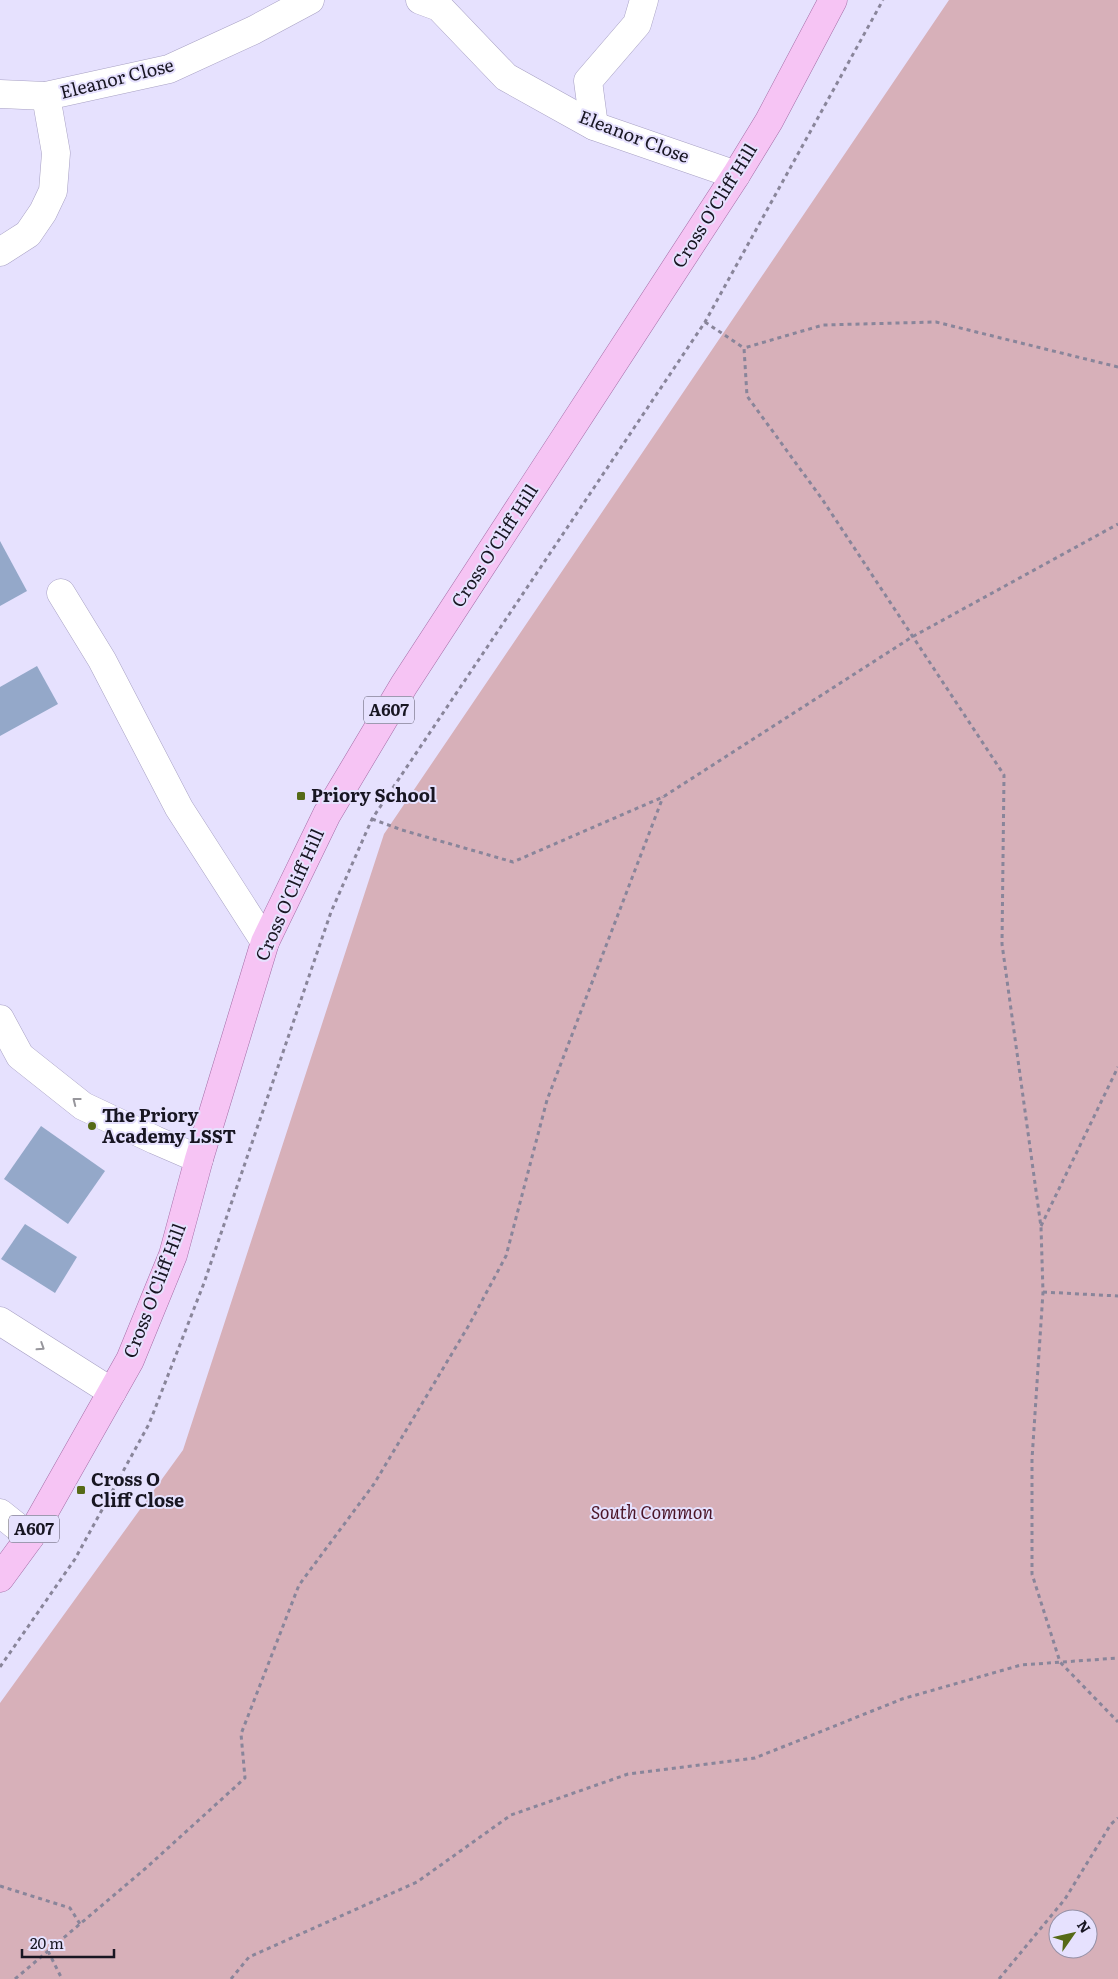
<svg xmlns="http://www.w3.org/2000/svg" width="1118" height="1979" font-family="Literata,serif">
<rect width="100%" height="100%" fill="#e6e1fe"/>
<path fill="#d7b0b9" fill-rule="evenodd" d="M949 0H1118V1979H0V1703L183 1450 384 834ZM1058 1919H1088V1949H1058Z"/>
<g fill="#94a8c9">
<polygon points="0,541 27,591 0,606"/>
<polygon points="37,666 58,704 0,736 0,687"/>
<polygon points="41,1126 105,1171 68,1224 4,1179"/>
<polygon points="25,1224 77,1257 55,1293 1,1259"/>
</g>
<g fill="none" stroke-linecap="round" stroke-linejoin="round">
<g stroke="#a8a1c4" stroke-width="29">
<g id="minor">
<polyline points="420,0 439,7 506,77 594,126 736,175"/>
<polyline points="0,94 46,96 169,69 254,30 310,0"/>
<polyline points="594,126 588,81 637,24 644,0"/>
<polyline points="0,252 28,234 43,212 53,191 56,153 46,96"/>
<polyline points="61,593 102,660 179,808 265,942"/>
<polyline points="0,1019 20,1056 83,1106 155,1140 199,1159"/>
<polyline points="0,1321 112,1392"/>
<polyline points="0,1513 30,1537"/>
</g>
</g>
<g stroke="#a46da6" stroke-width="29">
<polyline id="major" points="0,1578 30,1537 130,1360 173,1255 199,1159 265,942 327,814 404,685 736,175 769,121 833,0"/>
</g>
<g stroke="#89859a" stroke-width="3" stroke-dasharray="4 4" stroke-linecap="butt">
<polyline points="705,322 744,348"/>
<polyline points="1118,367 936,322 823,325 744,348 747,396 822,499 1004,775 1002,944 1041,1227 1043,1292 1032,1459 1032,1574 1060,1662 1118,1722"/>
<polyline points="372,819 402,830 513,862 663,797 912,637 1118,524"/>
<polyline points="1041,1226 1118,1067"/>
<polyline points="1043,1292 1118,1296"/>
<polyline points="0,1667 75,1559 149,1424 204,1283 331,912 372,819 705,322 883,0"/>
<polyline points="0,1886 70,1908 80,1924"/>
<polyline points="48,1951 62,1979"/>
<polyline points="15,1979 146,1868 245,1778 241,1734 299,1585 374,1484 469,1325 506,1256 547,1100 663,797"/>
<polyline points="231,1979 249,1957 417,1882 511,1815 628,1774 755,1758 902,1699 1021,1665 1118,1658"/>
<polyline points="999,1979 1065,1899 1111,1824 1118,1818"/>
</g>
<use href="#minor" stroke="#fff" stroke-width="28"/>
<use href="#major" stroke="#f6c4f4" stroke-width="28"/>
</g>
<defs><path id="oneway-chevron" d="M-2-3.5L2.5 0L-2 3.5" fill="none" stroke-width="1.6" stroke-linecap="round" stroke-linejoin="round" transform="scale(1.25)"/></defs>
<g stroke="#97969c">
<use href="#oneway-chevron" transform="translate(76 1101) rotate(-142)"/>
<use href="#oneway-chevron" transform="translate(41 1347) rotate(33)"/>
</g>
<g fill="#566a17" stroke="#e6e1fe" stroke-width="2">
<rect x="296" y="791" width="10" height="10" rx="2.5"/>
<circle cx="92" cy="1126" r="5"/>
<rect x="76" y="1485" width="10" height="10" rx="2.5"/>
</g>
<g text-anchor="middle" stroke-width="4" stroke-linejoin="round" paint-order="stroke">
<g fill="#e6e1fe" stroke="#565364" stroke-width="1">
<rect x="364" y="696.5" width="50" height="27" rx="4"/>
<rect x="9" y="1515.5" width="50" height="27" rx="4"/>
</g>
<g font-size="16" font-weight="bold" fill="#181622">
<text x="389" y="716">A607</text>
<text x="34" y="1535">A607</text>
</g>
<g font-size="18" fill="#181622" stroke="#e6e1fe">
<text transform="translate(117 79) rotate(-14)" y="6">Eleanor Close</text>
<text transform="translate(634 137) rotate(21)" y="6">Eleanor Close</text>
<text transform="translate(715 206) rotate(-58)" y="6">Cross O'Cliff Hill</text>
<text transform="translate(495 546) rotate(-57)" y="6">Cross O'Cliff Hill</text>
<text transform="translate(290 895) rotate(-66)" y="6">Cross O'Cliff Hill</text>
<text transform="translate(155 1291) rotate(-69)" y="6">Cross O'Cliff Hill</text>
</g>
<g font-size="18" font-weight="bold" fill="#181622" stroke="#e6e1fe" text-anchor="start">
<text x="311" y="802">Priory School</text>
<text x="102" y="1122">The Priory<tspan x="102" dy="21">Academy LSST</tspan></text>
<text x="91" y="1486">Cross O<tspan x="91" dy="21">Cliff Close</tspan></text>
</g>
<g font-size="18" font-style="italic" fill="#4c1629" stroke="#e6e1fe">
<text x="652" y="1519">South Common</text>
</g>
</g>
<g transform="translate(1073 1934) rotate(56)"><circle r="24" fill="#e6e1fe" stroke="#9490a6"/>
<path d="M0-4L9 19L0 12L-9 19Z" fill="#566a17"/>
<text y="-8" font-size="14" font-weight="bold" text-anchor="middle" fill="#181622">N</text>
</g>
<path d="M22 1949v8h92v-8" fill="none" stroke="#181622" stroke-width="2.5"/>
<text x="30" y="1949" font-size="15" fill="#181622" stroke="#e6e1fe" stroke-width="4" paint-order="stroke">20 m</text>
</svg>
